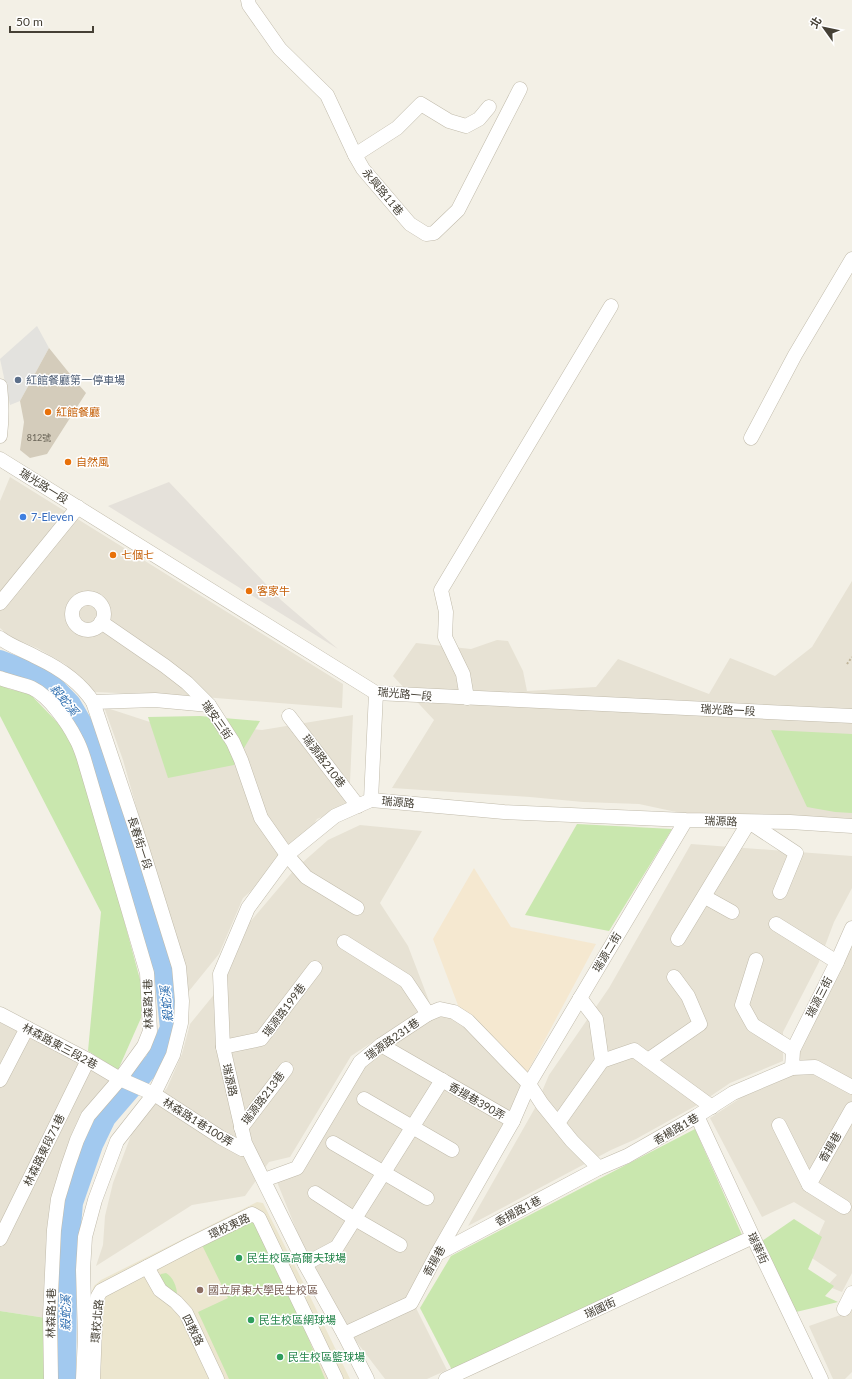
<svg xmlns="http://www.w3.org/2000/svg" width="852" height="1379" font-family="Lato,'Noto Sans TC',sans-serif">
<rect width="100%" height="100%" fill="#f3f0e6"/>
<g fill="#e7e2d4">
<polygon points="10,477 343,684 342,708 191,696 94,692 65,664 37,648 10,637 0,628 0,501"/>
<polygon points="852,581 852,832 732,824 639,804 583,802 530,797 392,788 434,720 393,676 416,643 471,649 497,640 508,641 523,671 527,691 596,687 618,659 709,694 730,658 775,676 812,647"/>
<polygon points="104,707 153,723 205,725 262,730 353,715 349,805 317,819 298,850 243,898 219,954 185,996 147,845 123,760"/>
<polygon points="360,825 422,831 380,903 408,946 434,1014 411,1017 351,1056 290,1157 269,1162 245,1196 192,1205 96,1266 103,1245 105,1216 113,1183 133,1130 167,1088 182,1054 190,1024 225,981 250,922 294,870 328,840"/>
<polygon points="691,844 852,856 852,888 834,922 819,962 783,1032 783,1061 730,1083 699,1104 636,1139 611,1150 468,1226 535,1108 549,1075 609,988"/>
<polygon points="852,938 852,1273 842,1292 827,1286 837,1275 809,1256 825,1221 794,1202 762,1217 710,1118 742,1097 796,1074 796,1057 836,979"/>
<polygon points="0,1014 113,1079 60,1172 46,1236 46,1318 0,1311"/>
<polygon points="438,1016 452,1018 466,1028 524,1087 411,1298 447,1370 427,1379 385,1379 346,1328 309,1261 275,1177 298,1171 363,1063 427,1021"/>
<polygon points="852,1311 852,1372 845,1379 833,1379 809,1326"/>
</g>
<polygon fill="#f5e8d0" points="474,868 511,927 596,944 527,1073 459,1008 433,939"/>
<polygon fill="#e5e1da" points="169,482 281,600 338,649 108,506"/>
<polygon fill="#ece6cf" points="257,1202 263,1203 304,1284 350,1379 89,1379 91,1294 94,1286 101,1280"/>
<g fill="#c9e7ae">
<polygon points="0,684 9,689 30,694 56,721 69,737 86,779 142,987 141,1018 118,1070 88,1051 101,912 0,716"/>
<polygon points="200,716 260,721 234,765 168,778 148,717"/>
<polygon points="771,730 852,734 852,813 835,812 807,807"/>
<polygon points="577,824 672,829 609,931 525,915"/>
<polygon points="695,1129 742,1235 452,1370 420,1308 451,1256"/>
<polygon points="251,1217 304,1328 325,1379 229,1379 198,1312 228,1298 200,1241"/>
<polygon points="794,1219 822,1237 808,1269 834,1286 825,1296 838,1302 796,1312 762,1241"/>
<path d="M166 1273C173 1277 177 1287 177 1295L156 1279 161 1274Z"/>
<polygon points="0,1311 46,1318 47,1379 0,1379"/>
</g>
<polygon fill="#e3e2de" points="37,326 49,348 20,401 10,405 0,359"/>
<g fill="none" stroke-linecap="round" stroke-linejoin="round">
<polyline stroke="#a2c9ef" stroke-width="20" points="0,660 45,677 71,704 88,733 164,972 170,1028 155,1061 106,1118 93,1145 73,1203 67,1274 66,1379"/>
</g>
<polygon fill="#d4ccbb" points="49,348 78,384 86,393 47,454 30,458 20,450 24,422 20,401"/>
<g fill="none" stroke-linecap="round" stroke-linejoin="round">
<g stroke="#c1bbab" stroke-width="15">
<g id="minor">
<polyline points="248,0 249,5 280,49 327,95 355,155 363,169 410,224 426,234 434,233 458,210 520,89"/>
<polyline points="355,155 397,128 421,104 449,121 466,126 479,119 489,107"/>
<path d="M0 386C2 403 2 419 0 436"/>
<polyline points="751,438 795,355 852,259"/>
<polyline points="0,459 376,693 852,716"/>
<circle cx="88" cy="614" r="16"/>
<polyline points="0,603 78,507"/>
<polyline points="101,622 165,666 187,683 209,705 233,742 241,760 261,818 287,855 306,877 357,908"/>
<path d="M0 638C12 647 26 651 38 658 59 668 80 682 93 702L141 845 179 967 182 1001 181 1023 173 1055 154 1094 117 1141 95 1200 85 1237 83 1270 85 1337 83 1379"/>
<path d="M0 678C10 682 22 684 32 688 49 696 68 723 76 739 80 746 82 753 84 759L147 973 150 1031 144 1046 120 1079 88 1116 77 1140 68 1166 58 1199 54 1230 50 1316 51 1379"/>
<polyline points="467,698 463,674 445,637 446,612 441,590 611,306"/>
<polyline points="93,702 155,700 209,705"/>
<polyline points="289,716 358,806"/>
<polyline points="371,800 376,693"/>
<polyline points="686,820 529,1084 513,1121 437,1254 411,1303 344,1334 305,1264 245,1143 223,1047 220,974 248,908 287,855 335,816 371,800 504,812 686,820 790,822 852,826"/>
<polyline points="705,897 732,912"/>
<polyline points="776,924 837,962"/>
<polyline points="678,939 749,822 796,853 780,892"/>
<polyline points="344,942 406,981 428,1014"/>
<polyline points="756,960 742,1005 753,1025 793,1050"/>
<polyline points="580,998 596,1019 602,1061"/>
<polyline points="0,1014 88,1060 120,1079 154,1094 220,1137 242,1149"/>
<polyline points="381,1045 513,1121"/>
<polyline points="223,1047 261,1039 315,968"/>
<polyline points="648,1060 700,1024 688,996 674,977"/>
<polyline points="792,1068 793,1050 837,962 852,928"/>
<polyline points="0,1080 27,1028"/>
<polyline points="364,1099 452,1150"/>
<polyline points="697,1116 753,1237 821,1379"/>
<polyline points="558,1123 602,1061 634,1050 712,1107"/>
<polyline points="779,1125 809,1185 844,1207"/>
<polyline points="241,1128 286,1069"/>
<polyline points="333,1143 427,1198"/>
<polyline points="264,1180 297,1168 360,1062 381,1045 428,1014 440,1009 454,1012 468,1021 529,1084 542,1104 572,1141 599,1168 627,1156 697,1116 733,1093 792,1068 815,1067 852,1087"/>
<polyline points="809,1185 852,1109"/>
<polyline points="315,1193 355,1219 400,1245"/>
<polyline points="0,1239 88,1060"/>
<polyline points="437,1254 599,1168"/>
<polyline points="305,1264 337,1247 442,1080"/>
<polyline points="147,1267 160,1290 176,1302 186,1313 217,1379"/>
<polyline points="844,1309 852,1293"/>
<polyline points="344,1334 367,1379"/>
<polyline points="93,1379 96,1303 98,1296 101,1291 191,1244 252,1214 259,1218 336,1379"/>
<polyline points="446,1379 753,1237"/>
</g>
</g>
<polyline stroke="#c0b59a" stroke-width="2" stroke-dasharray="2 2" stroke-linecap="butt" points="847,664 852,657"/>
<use href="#minor" stroke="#fff" stroke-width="14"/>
</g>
<circle fill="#5c6f8a" stroke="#fff" stroke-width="1.5" cx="18" cy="380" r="4"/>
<g fill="#e8710a" stroke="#fff" stroke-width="1.5">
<circle cx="48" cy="412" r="4"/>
<circle cx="68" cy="462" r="4"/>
<circle cx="113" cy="555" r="4"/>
<circle cx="249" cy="591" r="4"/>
</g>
<circle fill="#3f7fe0" stroke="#fff" stroke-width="1.5" cx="23" cy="517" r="4"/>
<g fill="#2e9e5b" stroke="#fff" stroke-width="1.5">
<circle cx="239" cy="1258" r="4"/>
<circle cx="251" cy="1320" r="4"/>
<circle cx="280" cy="1357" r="4"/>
</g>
<circle fill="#8d6e63" stroke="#fff" stroke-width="1.5" cx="200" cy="1290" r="4"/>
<g text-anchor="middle" stroke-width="3" stroke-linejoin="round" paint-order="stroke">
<g font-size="9" fill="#696356">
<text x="39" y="441">812號</text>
</g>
<g font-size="11" fill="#454035" stroke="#fff">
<text transform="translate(383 192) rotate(50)" y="4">永興路11巷</text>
<text transform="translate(44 486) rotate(32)" y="4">瑞光路一段</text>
<text transform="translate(405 694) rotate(5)" y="4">瑞光路一段</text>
<text transform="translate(728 710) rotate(3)" y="4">瑞光路一段</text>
<text transform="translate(217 720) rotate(55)" y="4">瑞安三街</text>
<text transform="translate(324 761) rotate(53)" y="4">瑞源路210巷</text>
<text transform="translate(398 802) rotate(5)" y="4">瑞源路</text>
<text transform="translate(721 821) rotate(2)" y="4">瑞源路</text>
<text transform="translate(140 843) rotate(72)" y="4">長春街一段</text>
<text transform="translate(607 952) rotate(-59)" y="4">瑞源二街</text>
<text transform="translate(819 997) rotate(-63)" y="4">瑞源三街</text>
<text transform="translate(148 1004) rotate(-91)" y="4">林森路1巷</text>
<text transform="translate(284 1010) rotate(-53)" y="4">瑞源路199巷</text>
<text transform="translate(392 1039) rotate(-35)" y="4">瑞源路231巷</text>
<text transform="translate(60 1046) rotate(28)" y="4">林森路東三段2巷</text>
<text transform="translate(230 1080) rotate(77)" y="4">瑞源路</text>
<text transform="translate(263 1098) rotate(-53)" y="4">瑞源路213巷</text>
<text transform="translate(477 1101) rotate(30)" y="4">香揚巷390弄</text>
<text transform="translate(198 1122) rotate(32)" y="4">林森路1巷100弄</text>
<text transform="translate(676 1129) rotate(-30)" y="4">香楊路1巷</text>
<text transform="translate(830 1147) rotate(-60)" y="4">香揚巷</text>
<text transform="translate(44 1150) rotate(-64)" y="4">林森路東段71巷</text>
<text transform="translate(518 1211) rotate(-28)" y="4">香揚路1巷</text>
<text transform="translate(229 1226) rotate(-25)" y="4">環校東路</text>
<text transform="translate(758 1248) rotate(65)" y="4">瑞華街</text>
<text transform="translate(434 1261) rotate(-61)" y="4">香揚巷</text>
<text transform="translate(600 1308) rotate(-25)" y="4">瑞國街</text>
<text transform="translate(51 1313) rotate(-89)" y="4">林森路1巷</text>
<text transform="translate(97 1321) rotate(-85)" y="4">環校北路</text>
<text transform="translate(193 1330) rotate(63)" y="4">四教路</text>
</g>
<g font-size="11" fill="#4e5e75" stroke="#fff" text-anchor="start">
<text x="26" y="384">紅館餐廳第一停車場</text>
</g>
<g font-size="11" fill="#c56008" stroke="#fff" text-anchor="start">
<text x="56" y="416">紅館餐廳</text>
<text x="76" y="466">自然風</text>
<text x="121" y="559">七個七</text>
<text x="257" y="595">客家牛</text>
</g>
<g font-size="11" fill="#366cbe" stroke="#fff" text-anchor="start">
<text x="31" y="521">7-Eleven</text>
</g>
<g font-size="11" fill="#27864d" stroke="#fff" text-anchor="start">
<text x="247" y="1262">民生校區高爾夫球場</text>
<text x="259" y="1324">民生校區網球場</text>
<text x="288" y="1361">民生校區籃球場</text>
</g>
<g font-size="11" fill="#785e54" stroke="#fff" text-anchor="start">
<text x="208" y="1294">國立屏東大學民生校區</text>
</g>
<g font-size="12" font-style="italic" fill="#2f6fb0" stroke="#fff">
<text transform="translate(64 700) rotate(51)" y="4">殺蛇溪</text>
<text transform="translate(167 1004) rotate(-96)" y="4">殺蛇溪</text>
<text transform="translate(66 1313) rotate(-90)" y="4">殺蛇溪</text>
</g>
</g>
<g transform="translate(824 28) rotate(303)" stroke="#ffffff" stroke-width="3" paint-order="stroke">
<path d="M0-3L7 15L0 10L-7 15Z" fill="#454035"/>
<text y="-6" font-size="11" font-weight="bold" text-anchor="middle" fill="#454035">北</text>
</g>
<path d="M10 26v6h83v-6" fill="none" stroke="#454035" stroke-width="2"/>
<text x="16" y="26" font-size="12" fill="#454035" stroke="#ffffff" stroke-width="3" paint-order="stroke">50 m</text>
</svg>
